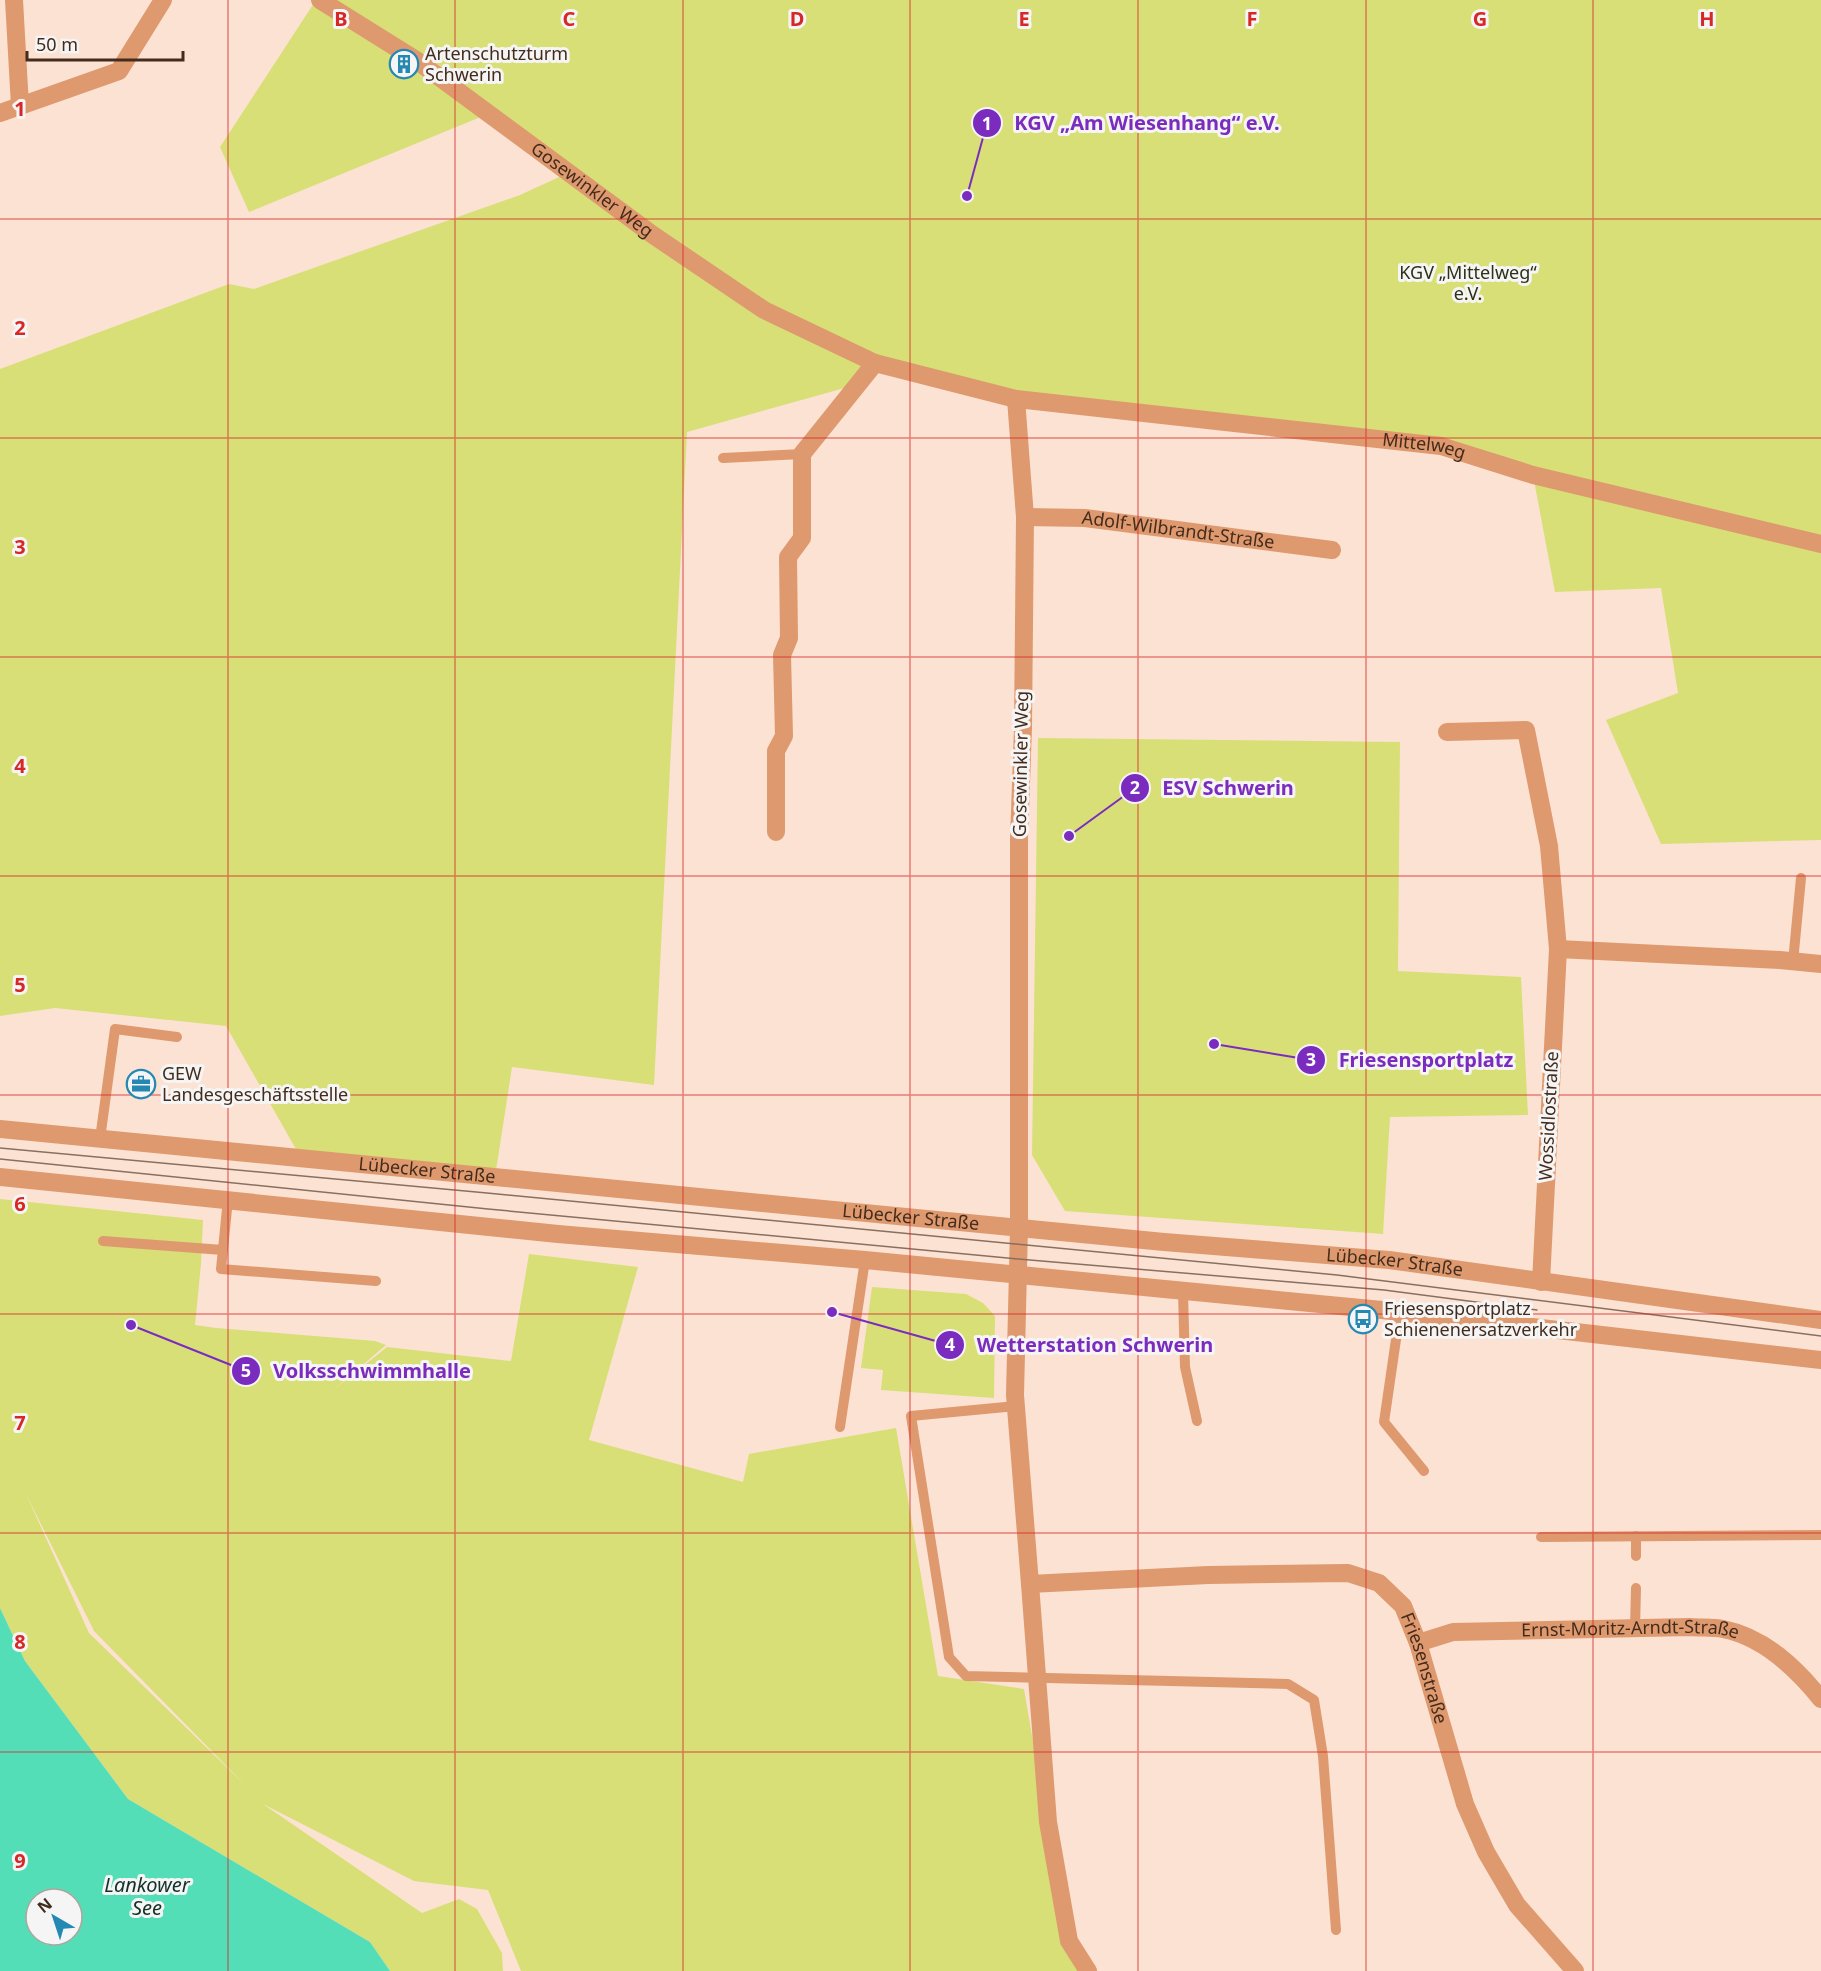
<svg xmlns="http://www.w3.org/2000/svg" width="1821" height="1971" font-family="'Noto Sans',sans-serif">
<rect width="100%" height="100%" fill="#fce2d3"/>
<g fill="#d8df76" fill-rule="evenodd">
<polygon points="316,0 1821,0 1821,840 1661,844 1606,720 1678,693 1661,588 1555,592 1533,475 1441,446 1016,399 875,363 859,384 687,432 654,1085 512,1067 495,1177 301,1158 226,1026 55,1008 0,1016 0,369 229,284 254,289 520,195 568,173 488,114 249,212 220,147"/>
<polygon points="1038,738 1400,742 1398,971 1521,977 1528,1115 1390,1117 1383,1234 1065,1211 1032,1155"/>
<path d="M0 1199 203 1220 201 1264 195 1325 216 1328 375 1341 386 1345 332 1391 387 1347 511 1361 529 1254 638 1267 589 1440 743 1482 749 1454 896 1428 938 1676 1024 1689 1061 1905 1086 1971H521L488 1890 414 1881 263 1804 422 1913 459 1899 477 1909 502 1953 503 1971H390L370 1942 128 1799 25 1661 0 1608ZM26 1494 94 1631 246 1786 89 1633Z"/>
<polygon points="872,1287 966,1294 983,1303 995,1316 994,1398 881,1390 883,1370 861,1368"/>
</g>
<path fill="#54deb8" fill-rule="evenodd" d="M0 1608 25 1661 128 1799 370 1942 390 1971H0ZM36 1899H72V1935H36Z"/>
<g fill="none" stroke-linecap="round" stroke-linejoin="round">
<g stroke="#df996f" stroke-width="10">
<polyline points="723,458 802,454"/>
<polyline points="1793,962 1801,878"/>
<polyline points="100,1139 115,1029 177,1037"/>
<polyline points="228,1199 221,1269 376,1281"/>
<polyline points="103,1241 223,1250"/>
<polyline points="1183,1292 1185,1367 1197,1421"/>
<polyline points="1400,1312 1384,1422 1424,1471"/>
<polyline points="1016,1406 911,1416 949,1657 966,1676 1288,1684 1314,1700 1323,1756 1336,1930"/>
<polyline points="840,1427 865,1260"/>
<polyline points="1541,1537 1821,1535"/>
<polyline points="1636,1556 1636,1536"/>
<polyline points="1635,1628 1636,1588"/>
</g>
<g stroke="#df996f" stroke-width="18">
<polyline points="14,0 20,106"/>
<path id="s1" d="M320 0 416 60 653 235 764 310 875 363 1016 399 1441 446 1533 475 1821 544"/>
<polyline points="0,113 119,71 163,0"/>
<path id="s2" d="M1016 399 1025 517 1023 728 1019 839V1227L1015 1395 1030 1584 1208 1575 1348 1573 1379 1583 1403 1606 1418 1643 1465 1804 1486 1852 1517 1905 1575 1971"/>
<path id="s3" d="M1025 517 1085 518 1332 550"/>
<polyline points="1447,732 1526,730 1549,846 1558,949 1541,1282"/>
<polyline points="776,832 776,751 784,736 782,655 789,638 788,557 802,538 802,454 875,363"/>
<polyline points="1558,949 1780,960 1821,964"/>
<polyline points="1030,1584 1048,1822 1069,1941 1088,1971"/>
<path id="s4" d="M1418 1643 1453 1632 1690 1627C1701 1628 1713 1627 1723 1629 1764 1637 1796 1668 1821 1699"/>
</g>
<g stroke="#df996f" stroke-width="18">
<path id="s5" d="M0 1129 1164 1242 1389 1260 1821 1320"/>
<polyline points="0,1177 558,1234 865,1260 1382,1310 1821,1360"/>
</g>
<g stroke="#886f60" stroke-width="1.5">
<polyline points="0,1148 487,1193 1337,1275 1821,1336"/>
<polyline points="0,1159 488,1209 1018,1259 1384,1290 1537,1310"/>
</g>
</g>
<path fill="none" stroke="#d62828" stroke-width="1.5" stroke-opacity="0.55" d="M228 0V1971M455 0V1971M683 0V1971M910 0V1971M1138 0V1971M1366 0V1971M1593 0V1971M0 219H1821M0 438H1821M0 657H1821M0 876H1821M0 1095H1821M0 1314H1821M0 1533H1821M0 1752H1821"/>
<defs>
<g id="building-ring" transform="scale(1.5)"><circle r="9.5" fill="#f5f5f5" stroke="#2588b2" stroke-width="1.5"/><path d="M-4-6H4V6H1V3H-1V6H-4ZM-2.5-4.3h1.7v1.8h-1.7ZM.8-4.3h1.7v1.8H.8ZM-2.5-1h1.7V.8h-1.7ZM.8-1h1.7V.8H.8Z" fill="#2588b2"/></g>
<g id="office-ring" transform="scale(1.5)"><circle r="9.5" fill="#f5f5f5" stroke="#2588b2" stroke-width="1.5"/><path d="M-6-3h4V-5.5h4V-3h4V5H-6ZM-1-4.5V-3h2v-1.5ZM-6 0V1H6V0Z" fill="#2588b2"/></g>
<g id="bus-ring" transform="scale(1.5)"><circle r="9.5" fill="#f5f5f5" stroke="#2588b2" stroke-width="1.5"/><path d="M-5-6H5V4H4V6H2V4H-2V6H-4V4H-5ZM-3.5-4V0h7V-4ZM-3.5 1.2v1.5H-2V1.2ZM2 1.2v1.5H3.5V1.2Z" fill="#2588b2"/></g>
</defs>
<g fill-rule="evenodd">
<use href="#building-ring" x="404" y="64"/>
<use href="#office-ring" x="141" y="1084"/>
<use href="#bus-ring" x="1363" y="1319"/>
</g>
<g text-anchor="middle" stroke-width="6" stroke-linejoin="round" paint-order="stroke">
<g font-size="18" fill="#442c1d" stroke="#f5f5f5" text-anchor="start">
<text x="425" y="60">Artenschutzturm<tspan x="425" dy="21">Schwerin</tspan></text>
<text x="162" y="1080">GEW<tspan x="162" dy="21">Landesgeschäftsstelle</tspan></text>
<text x="1384" y="1315">Friesensportplatz<tspan x="1384" dy="21">Schienenersatzverkehr</tspan></text>
</g>
<g font-size="18" fill="#442c1d" stroke="#f5f5f5">
<text dy="6" stroke="none"><textPath href="#s1" startOffset="332">Gosewinkler Weg</textPath></text>
<text dy="6" stroke="none"><textPath href="#s1" startOffset="1221">Mittelweg</textPath></text>
<text dy="6" stroke="none"><textPath href="#s3" startOffset="154">Adolf-Wilbrandt-Straße</textPath></text>
<text transform="translate(1021 764) rotate(-89)" y="6">Gosewinkler Weg</text>
<text transform="translate(1549 1116) rotate(-87)" y="6">Wossidlostraße</text>
<text dy="6" stroke="none"><textPath href="#s5" startOffset="429">Lübecker Straße</textPath></text>
<text dy="6" stroke="none"><textPath href="#s5" startOffset="915">Lübecker Straße</textPath></text>
<text dy="6" stroke="none"><textPath href="#s5" startOffset="1401">Lübecker Straße</textPath></text>
<text dy="6" stroke="none"><textPath href="#s4" startOffset="214">Ernst-Moritz-Arndt-Straße</textPath></text>
<text dy="6" stroke="none"><textPath href="#s2" startOffset="1636">Friesenstraße</textPath></text>
</g>
<g font-size="18" fill="#2e3018" stroke="#f5f5f5">
<text x="1468" y="279">KGV „Mittelweg“<tspan x="1468" dy="21">e.V.</tspan></text>
</g>
<g font-size="20" font-style="italic" fill="#143129" stroke="#f5f5f5">
<text x="147" y="1892">Lankower<tspan x="147" dy="23">See</tspan></text>
</g>
</g>
<g font-size="20" text-anchor="middle" font-weight="bold" fill="#d62828" stroke="#f5f5f5" stroke-width="6" stroke-linejoin="round" paint-order="stroke">
<text x="341" y="26">B</text>
<text x="569" y="26">C</text>
<text x="797" y="26">D</text>
<text x="1024" y="26">E</text>
<text x="1252" y="26">F</text>
<text x="1480" y="26">G</text>
<text x="1707" y="26">H</text>
<text x="20" y="116">1</text>
<text x="20" y="335">2</text>
<text x="20" y="554">3</text>
<text x="20" y="773">4</text>
<text x="20" y="992">5</text>
<text x="20" y="1211">6</text>
<text x="20" y="1430">7</text>
<text x="20" y="1649">8</text>
<text x="20" y="1868">9</text>
</g>
<path fill="none" stroke="#7b2cbf" stroke-width="2" d="M967 196L987 123M1069 836L1135 788M1214 1044L1311 1060M832 1312L950 1345M131 1325L246 1371"/>
<g fill="#7b2cbf" stroke="#f5f5f5" stroke-width="2">
<circle cx="967" cy="196" r="6"/>
<circle cx="1069" cy="836" r="6"/>
<circle cx="1214" cy="1044" r="6"/>
<circle cx="832" cy="1312" r="6"/>
<circle cx="131" cy="1325" r="6"/>
<circle cx="987" cy="123" r="15"/>
<circle cx="1135" cy="788" r="15"/>
<circle cx="1311" cy="1060" r="15"/>
<circle cx="950" cy="1345" r="15"/>
<circle cx="246" cy="1371" r="15"/>
</g>
<g font-size="18" text-anchor="middle" font-weight="bold" fill="#fff">
<text x="987" y="130">1</text>
<text x="1135" y="794">2</text>
<text x="1311" y="1066">3</text>
<text x="950" y="1351">4</text>
<text x="246" y="1377">5</text>
</g>
<g font-size="20" text-anchor="middle" font-weight="bold" fill="#7b2cbf" stroke="#f5f5f5" stroke-width="6" stroke-linejoin="round" paint-order="stroke">
<text x="1147" y="130">KGV „Am Wiesenhang“ e.V.</text>
<text x="1228" y="795">ESV Schwerin</text>
<text x="1426" y="1067">Friesensportplatz</text>
<text x="1095" y="1352">Wetterstation Schwerin</text>
<text x="372" y="1378">Volksschwimmhalle</text>
</g>
<g transform="translate(54 1917) rotate(321)"><circle r="28" fill="#f5f5f5" stroke="#aea59f" stroke-width="1.5"/>
<path d="M0-4.5L10 22L0 15L-10 22Z" fill="#2588b2"/>
<text y="-9" font-size="16" font-weight="bold" text-anchor="middle" fill="#442c1d">N</text>
</g>
<path d="M27 51v9h156v-9" fill="none" stroke="#442c1d" stroke-width="3"/>
<text x="36" y="51" font-size="18" fill="#442c1d" stroke="#f5f5f5" stroke-width="4.5" paint-order="stroke">50 m</text>
</svg>
